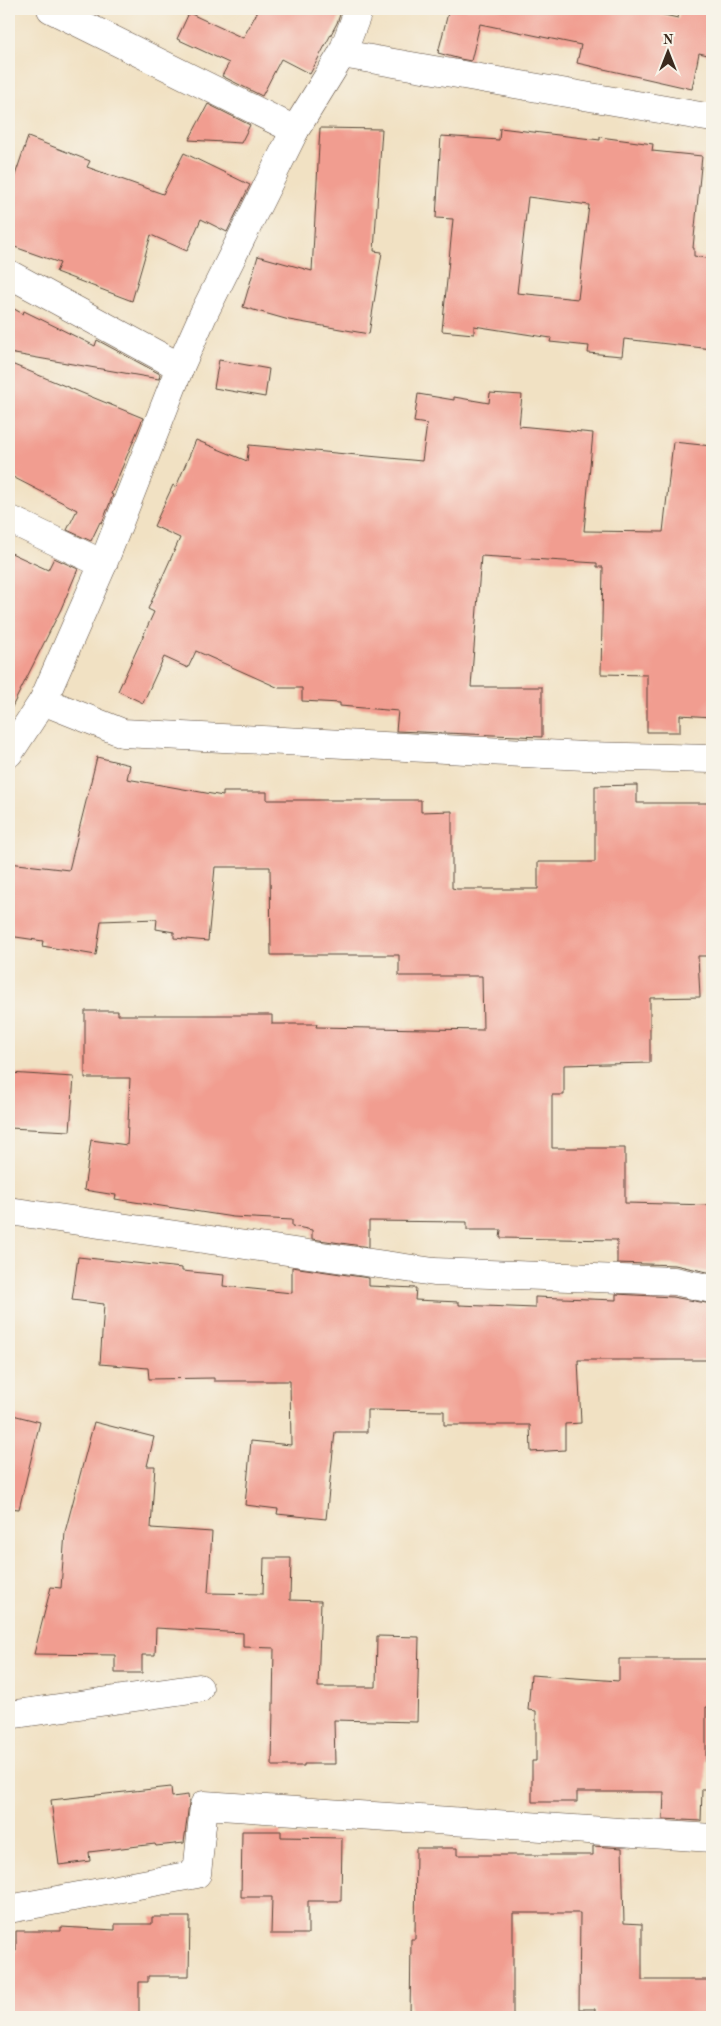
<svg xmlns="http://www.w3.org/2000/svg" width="721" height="2026" font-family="'Old Standard TT',serif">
<rect width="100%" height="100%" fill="#f7f3e8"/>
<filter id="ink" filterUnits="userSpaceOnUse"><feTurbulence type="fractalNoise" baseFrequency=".02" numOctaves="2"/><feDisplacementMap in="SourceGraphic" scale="10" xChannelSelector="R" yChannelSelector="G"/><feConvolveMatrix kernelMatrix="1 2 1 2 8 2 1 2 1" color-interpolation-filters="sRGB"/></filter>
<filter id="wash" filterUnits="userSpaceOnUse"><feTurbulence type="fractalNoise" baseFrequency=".0096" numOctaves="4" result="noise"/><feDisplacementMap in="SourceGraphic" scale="20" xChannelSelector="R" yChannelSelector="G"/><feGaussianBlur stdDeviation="1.12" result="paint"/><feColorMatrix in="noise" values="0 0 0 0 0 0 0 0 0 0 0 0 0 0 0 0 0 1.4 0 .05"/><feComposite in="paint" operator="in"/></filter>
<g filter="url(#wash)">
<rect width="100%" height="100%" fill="#f1e1c3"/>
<g id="blocks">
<g fill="#f19d90" fill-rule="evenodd">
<polygon points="259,9 342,9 337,23 310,74 281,59 262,96 222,76 229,63 177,39 189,13 243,38"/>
<polygon points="449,9 637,9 678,18 680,9 712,9 712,56 699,53 692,89 577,63 581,45 480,24 471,61 460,59 438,53"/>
<polygon points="208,104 250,125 241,143 189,140"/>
<polygon points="320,128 382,129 374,251 382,252 369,334 289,320 243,307 258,256 312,271"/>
<path d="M500 128 600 140V137L653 144 652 151 702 156 693 248H694V256L712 259V349L624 339 622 356 588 353 589 346 550 342 551 338 474 326V334L442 331 453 219 436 218 441 136 499 140ZM528 197 589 205 578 299 517 293Z"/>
<polygon points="28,137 90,161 87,167 163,194 184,153 250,185 227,232 201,219 187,251 151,235 132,301 56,272 60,263 9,245 9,193"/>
<polygon points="9,306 23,314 24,311 95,346 97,340 160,374 159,379 9,353"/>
<polygon points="219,360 269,369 265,397 214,388"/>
<polygon points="9,363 143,418 111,494 113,495 102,523 100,522 91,541 67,530 77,510 9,475"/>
<polygon points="490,393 522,395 519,426 593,433 584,531 663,532 673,442 712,446 712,717 680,715 680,732 647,732 647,675 601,674 603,567 597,567 597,563 481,556 471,687 542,687 542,737 396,731 398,711 340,706 340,703 302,701 302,688 279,688 196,651 188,668 164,657 143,703 118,691 154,612 148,609 180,538 154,526 173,485 176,487 196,440 247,461 249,445 422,461 427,424 414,422 418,394 454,400 454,397 489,403"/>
<polygon points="9,552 48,570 54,558 78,569 61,609 9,713"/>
<polygon points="97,757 130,765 127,779 223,796 223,792 267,792 267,800 421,800 421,812 452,811 452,888 457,889 538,889 538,862 595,862 595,786 637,785 637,803 712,803 711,956 698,956 700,997 650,998 650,1063 564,1065 564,1095 552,1095 552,1148 625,1148 625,1203 712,1205 712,1273 675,1265 617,1263 617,1240 500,1238 501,1230 467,1230 467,1222 369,1221 369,1247 312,1239 312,1230 292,1226 292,1220 233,1217 115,1199 116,1195 84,1190 91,1140 127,1145 130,1078 85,1078 85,1011 118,1011 118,1015 272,1015 272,1024 317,1024 316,1027 483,1030 482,976 399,976 399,955 271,955 270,867 215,867 208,941 174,938 174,932 156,929 157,919 101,921 96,955 42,946 43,941 9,936 9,863 69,870"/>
<polygon points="9,1073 74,1077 70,1131 9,1128"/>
<polygon points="78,1257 182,1268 182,1271 224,1275 223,1286 292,1293 292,1267 369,1278 369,1286 416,1288 415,1300 459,1302 459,1305 535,1308 535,1297 616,1300 616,1294 672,1297 712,1304 712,1360 578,1360 581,1423 565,1424 565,1450 531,1452 530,1425 444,1425 444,1411 367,1410 367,1432 335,1432 326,1519 277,1514 278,1509 245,1505 251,1441 291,1445 290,1381 214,1381 214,1378 149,1379 148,1368 100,1364 104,1304 72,1300"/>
<polygon points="9,1414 40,1422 19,1509 9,1508"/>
<polygon points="94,1422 154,1437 147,1466 155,1466 151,1528 212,1532 208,1593 263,1594 264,1558 291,1558 290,1600 321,1601 318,1687 376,1687 377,1636 419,1637 417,1722 334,1720 335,1764 304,1764 304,1766 272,1766 274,1648 243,1647 243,1633 156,1628 155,1655 142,1655 142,1673 115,1673 115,1655 34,1654 51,1587 61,1588 65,1532"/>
<polygon points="619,1659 712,1659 712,1707 706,1707 706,1789 702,1789 701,1821 663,1819 664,1792 577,1792 577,1802 532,1802 532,1761 536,1761 536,1711 528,1710 531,1675 619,1681"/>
<polygon points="171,1787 172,1797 188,1795 189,1803 184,1843 156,1846 155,1844 89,1852 90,1861 59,1865 51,1800"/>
<polygon points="242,1831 281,1831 281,1837 342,1838 341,1901 308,1901 308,1934 271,1934 272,1897 241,1897"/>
<polygon points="593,1846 622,1848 624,1923 642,1924 642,1980 712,1980 712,2017 595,2017 595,2009 579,2009 580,1913 513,1913 513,2017 410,2017 411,1939 415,1939 416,1848 457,1848 457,1855 593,1855"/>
<polygon points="152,1917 190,1917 189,1976 148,1976 148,1982 139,1982 139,2017 9,2017 9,1951 16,1951 16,1931 61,1931 61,1927 115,1930 115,1924 152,1924"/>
</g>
</g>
</g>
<g filter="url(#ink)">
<use href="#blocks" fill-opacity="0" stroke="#564537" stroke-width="1"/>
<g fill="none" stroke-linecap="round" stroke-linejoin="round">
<g stroke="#564537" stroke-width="29">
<g id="minor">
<polyline points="51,9 295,130"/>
<polyline points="342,54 712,118"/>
<polyline points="9,274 180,367"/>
<polyline points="9,519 103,564"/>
<polyline points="43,701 123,733 585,756 712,759"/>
<polyline points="9,753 43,701 103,564 180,367 204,313 295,130 342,54 359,9"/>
<polyline points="9,1211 434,1272 674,1281 712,1289"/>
<polyline points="9,1715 199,1688"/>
<polyline points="9,1909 197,1874 204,1805 712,1838"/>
</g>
</g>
<use href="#minor" stroke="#fff" stroke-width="28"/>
</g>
</g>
<rect width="721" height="2026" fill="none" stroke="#f7f3e8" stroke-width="30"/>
<g transform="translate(668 52)" stroke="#f7f3e8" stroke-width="4" paint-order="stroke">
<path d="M0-4L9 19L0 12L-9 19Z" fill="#3b2a1e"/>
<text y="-8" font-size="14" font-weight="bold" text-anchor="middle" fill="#3b2a1e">N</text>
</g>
</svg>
